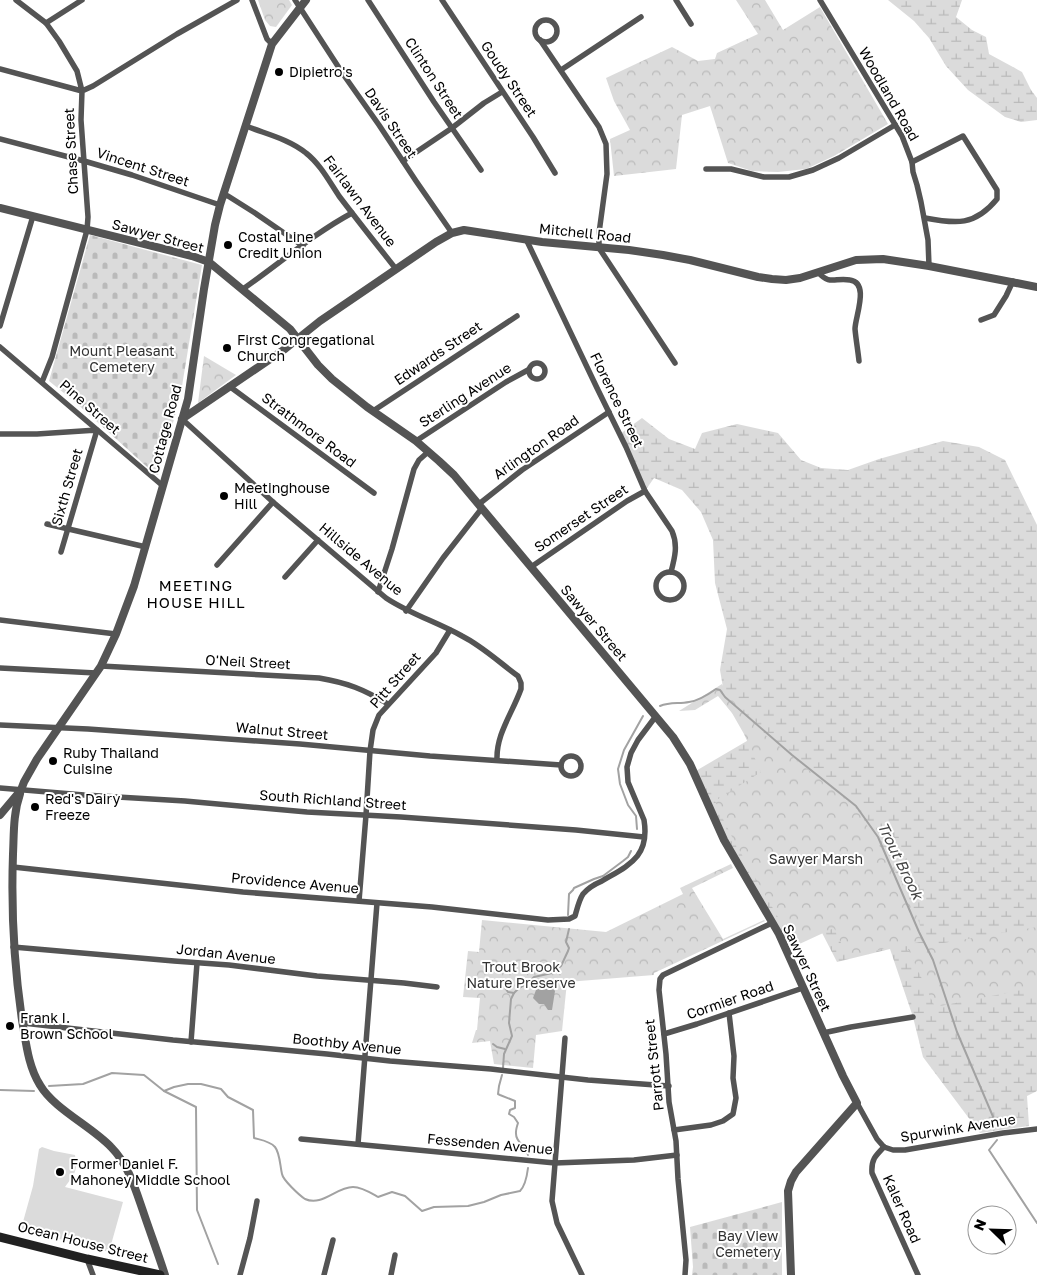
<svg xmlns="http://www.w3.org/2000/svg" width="1037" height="1275" font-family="'Golos Text',sans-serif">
<defs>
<pattern id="wetland-marsh" width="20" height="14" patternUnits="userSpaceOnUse" patternTransform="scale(1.25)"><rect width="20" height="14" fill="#dbdbdb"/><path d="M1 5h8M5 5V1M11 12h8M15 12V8" fill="none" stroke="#bababa"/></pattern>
<pattern id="cemetery-stones" width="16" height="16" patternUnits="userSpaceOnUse" patternTransform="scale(1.25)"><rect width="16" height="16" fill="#dbdbdb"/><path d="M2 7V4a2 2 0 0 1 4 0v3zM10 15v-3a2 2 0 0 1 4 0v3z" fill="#bababa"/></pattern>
<pattern id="park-crowns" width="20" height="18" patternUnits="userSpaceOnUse" patternTransform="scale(1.25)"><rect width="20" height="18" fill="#dbdbdb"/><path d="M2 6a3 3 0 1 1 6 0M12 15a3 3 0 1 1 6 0" fill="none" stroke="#bababa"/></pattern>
</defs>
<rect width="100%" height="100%" fill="#fff"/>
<g fill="url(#wetland-marsh)">
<polygon points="888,0 962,0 956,17 972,30 986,37 989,54 1022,72 1031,90 1037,98 1037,120 1021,122 1005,117 968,90 946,66 929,38 914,21"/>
<polygon points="642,418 669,439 695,449 702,433 737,424 778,433 801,460 821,468 848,470 879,459 943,441 979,447 1005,460 1037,525 1037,1091 1027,1096 1029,1126 980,1133 923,1057 913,1017 890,949 837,962 818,925 783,944 736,862 694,772 752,738 726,705 720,670 727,629 715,583 713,540 701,512 682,490 654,478 645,491 620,434"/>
</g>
<g fill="url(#cemetery-stones)">
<polygon points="90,235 202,265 181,392 166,450 158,475 155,474 75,402 49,381"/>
<polygon points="782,1202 782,1275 692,1275 693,1267 690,1227"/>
</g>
<g fill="url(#park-crowns)">
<polygon points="258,0 289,0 292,5 276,27 270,26 265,20"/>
<polygon points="736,0 765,0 783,30 820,7 888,124 834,156 806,169 778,172 752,171 728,163 710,106 682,115 676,169 614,176 610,139 630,130 614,101 606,78 672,47 698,61 715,59 717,53 758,34"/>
<polygon points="204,356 236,375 198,403"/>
<path d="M722 684 728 695 759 730 857 809 908 893 911 907 917 916 925 941 847 956 834 928 793 947C770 897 736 852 715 801L761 772 744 734 732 713 718 696 695 710 679 711Z"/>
<polygon points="731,864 733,868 692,888 723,939 764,920 765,921 654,973 654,975 567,982 562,1031 536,1035 533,1068 494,1064 490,1041 472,1043 476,1030 477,1030 480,998 463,997 468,951 479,952 482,920 606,932 683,894 680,888"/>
<polygon points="1037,927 1037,987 935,1007 908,949"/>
</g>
<path fill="#dbdbdb" d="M42 1147 54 1151 75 1155C78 1173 74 1174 65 1187L123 1202 109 1252 21 1229 33 1186 39 1149Z"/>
<polygon fill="#a2a2a2" points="545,986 552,987 555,991 552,1010 548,1010 544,1004 539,1004 533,998 536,990"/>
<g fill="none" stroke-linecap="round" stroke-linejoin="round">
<g stroke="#a2a2a2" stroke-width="2">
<path d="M660 706C670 702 679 704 689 702 697 701 709 694 716 689L720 690 725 697 792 755 856 806 878 837 919 932 933 960 957 1032 997 1126"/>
<polyline points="637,829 636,816 628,805 620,784 618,769 624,750 643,716"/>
<polyline points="568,915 569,894 573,890 574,888 594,879 603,876 623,861 628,857 631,851"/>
<polyline points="505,988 508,992 514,993"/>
<polyline points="493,1044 497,1047 505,1049"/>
<polyline points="503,1068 504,1054 512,1036 509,1023 511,999 514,993 518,989 529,982 534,977 552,973 561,966 568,951 569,948 566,942 569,929"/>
<path d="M502 1075 499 1086 498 1094 500 1095 515 1101V1108L510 1110 509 1114 514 1117 518 1123C517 1126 516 1129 516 1132 515 1142 526 1146 528 1155"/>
<polyline points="49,1086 83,1084 112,1073 144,1075 164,1091 196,1107 197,1210 218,1264"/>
<polyline points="0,1090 34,1091"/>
<path d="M164 1091 174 1087 188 1084H201L221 1089 228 1097 253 1110 254 1138C261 1140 270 1141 275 1147 280 1153 280 1166 282 1174 283 1180 299 1195 305 1199 322 1207 336 1187 353 1187 362 1187 371 1193 378 1197L392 1192 405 1196 422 1211 434 1207 468 1206 484 1202 501 1195 520 1191C525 1186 527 1176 528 1168"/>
<polyline points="997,1140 989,1150 1037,1223"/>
</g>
<g stroke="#545454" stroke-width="5.5">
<polyline points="252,0 267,39 272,44"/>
<polyline points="295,0 343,74 379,125 416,181 452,233"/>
<polyline points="368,0 434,102 481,170"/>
<polyline points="442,0 533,137 555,173"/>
<polyline points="676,0 691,24"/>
<polyline points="820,0 902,136 912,162 913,172 917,185 921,202 928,240 929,266"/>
<circle cx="546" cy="31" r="11"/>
<polyline points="46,23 82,0"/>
<polyline points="540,40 599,127 606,144 607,174 599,233 599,248 675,363"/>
<polyline points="0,69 82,91 77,71 59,41 46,23 16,0"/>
<polyline points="561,70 641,17"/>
<path d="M246 126C266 134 289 139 306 153 320 164 329 181 339 196 358 221 377 245 396 269"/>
<polyline points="0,139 84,161 132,175 220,205"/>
<polyline points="403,161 452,128 484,103 502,92"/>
<path d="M912 162 963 136 997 190V199C975 226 956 224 925 218"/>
<polyline points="706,169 731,169 764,177 789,177 813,170 839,158 895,125"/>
<polyline points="223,195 228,196 255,213 303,246"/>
<path d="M526 239 597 388 626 447 645 491 672 531C678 545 675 557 671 572"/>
<path d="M818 272C830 286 835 277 850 280 870 283 855 317 855 329 856 340 858 351 859 361"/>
<path d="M243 289C279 264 313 234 352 213"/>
<polyline points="981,320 994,315 1006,296 1013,281"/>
<polyline points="0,326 33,216"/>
<polyline points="0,347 163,486"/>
<circle cx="537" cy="371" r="8"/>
<polyline points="42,382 52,357 87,230 88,217 81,120 82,91 93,86 177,34 237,0"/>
<polyline points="229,386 374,493"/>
<polyline points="373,411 517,316"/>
<path d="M182 419 273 502 386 598C410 614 437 622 462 636 482 646 500 663 518 676L521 683V689C512 714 496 734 497 760"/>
<polyline points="0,434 37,434 97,430 61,552"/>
<polyline points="416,441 506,382 528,370"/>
<polyline points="479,504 522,470 609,412"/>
<polyline points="47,524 146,547"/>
<polyline points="217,565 273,502"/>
<polyline points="531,567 627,501 645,491"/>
<circle cx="670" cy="586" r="14"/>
<polyline points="285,577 318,540"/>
<polyline points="378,592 392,549 414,469 419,460 428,452"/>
<polyline points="406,611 443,558 482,508"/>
<polyline points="0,620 116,634"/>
<path d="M101 666 319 678C348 683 363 689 388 704"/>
<polyline points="0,668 96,673"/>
<polyline points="0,725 88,729 300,744 430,756 561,765"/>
<circle cx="571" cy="766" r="10"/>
<polyline points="0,788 84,795 185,801 307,812 401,817 576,830 644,837"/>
<path d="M13 867 243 892 432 907 548 920 569 919 575 916C577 909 579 900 583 894 588 888 595 884 602 881 629 865 650 857 644 820L628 782 627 767 631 753 638 740 656 716"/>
<polyline points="359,901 366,815 370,751 373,730 379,715 436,653 450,630"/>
<polyline points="13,947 174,961 229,965 317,976 404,983 437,987"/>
<polyline points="23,1023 173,1040 327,1054 390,1061 491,1069 588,1080 669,1086"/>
<polyline points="823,1033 851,1027 913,1017"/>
<polyline points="664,1034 697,1024 803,988"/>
<polyline points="565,1038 552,1201 557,1223 582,1275"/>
<polyline points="191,1042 197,963"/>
<polyline points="857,1103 877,1139 884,1147"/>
<polyline points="674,1130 711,1125 723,1121 733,1114 736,1098 733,1078 734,1056 729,1013"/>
<polyline points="301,1139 555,1163 634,1160 677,1155"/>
<polyline points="358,1144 377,903"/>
<polyline points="884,1147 893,1150 905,1150 1003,1133 1037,1129"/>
<path d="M884 1147C875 1156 871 1160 872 1173L918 1275"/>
<polyline points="87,1259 93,1275"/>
<polyline points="240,1275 250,1238 257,1201"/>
<polyline points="324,1275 333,1240"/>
<polyline points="391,1275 395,1255"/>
<polyline points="685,1275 686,1260 678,1179 676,1141 669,1102 666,1054 659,990 660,979 663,975 772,923"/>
</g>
<g stroke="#545454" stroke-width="8">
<polyline points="0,208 192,256 209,262 215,267 290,329 318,365 332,379 367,407 416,441 439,461 454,475 673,737 690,764 724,840 779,934 843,1076 857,1103 796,1172 791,1181 788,1191 791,1275"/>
<polyline points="182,419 285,349 320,321 436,242 452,233 464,230 542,242 629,250 663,255 690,260 758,277 772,279 786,280 800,278 856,260 883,259 929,266 1037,287"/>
<path d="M20 794C13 814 14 834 13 854 11 910 14 965 22 1020 26 1042 28 1066 40 1085 54 1109 91 1126 111 1147 128 1164 135 1188 143 1211 150 1232 158 1253 165 1275"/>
<polyline points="0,815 21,790 24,782 37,759 101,666 116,634 134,586 188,399 204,289 215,225 220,205 272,44 306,0"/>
</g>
<polyline stroke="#212121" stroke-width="9" points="0,1237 87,1259 160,1275"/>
</g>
<g fill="#000" stroke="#fff" stroke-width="2">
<circle cx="279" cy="72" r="5"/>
<circle cx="228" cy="245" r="5"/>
<circle cx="227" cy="348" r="5"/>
<circle cx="224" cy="496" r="5"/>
<circle cx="53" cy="761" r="5"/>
<circle cx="35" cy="807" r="5"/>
<circle cx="10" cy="1026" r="5"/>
<circle cx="60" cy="1172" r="5"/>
</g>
<g text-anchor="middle" stroke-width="4" stroke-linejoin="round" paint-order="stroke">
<g font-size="14" fill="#000" stroke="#fff" text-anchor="start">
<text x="289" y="77">Dipietro's</text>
<text x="238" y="242">Costal Line<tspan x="238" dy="16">Credit Union</tspan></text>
<text x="237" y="345">First Congregational<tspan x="237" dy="16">Church</tspan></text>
<text x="234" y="493">Meetinghouse<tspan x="234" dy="16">Hill</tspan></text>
<text x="63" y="758">Ruby Thailand<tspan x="63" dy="16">Cuisine</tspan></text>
<text x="45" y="804">Red's Dairy<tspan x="45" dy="16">Freeze</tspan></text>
<text x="20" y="1023">Frank I.<tspan x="20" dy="16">Brown School</tspan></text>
<text x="70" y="1169">Former Daniel F.<tspan x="70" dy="16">Mahoney Middle School</tspan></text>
</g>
<g font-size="14" fill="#000" stroke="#fff">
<text transform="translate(434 78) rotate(57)" y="5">Clinton Street</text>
<text transform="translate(509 79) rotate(56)" y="5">Goudy Street</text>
<text transform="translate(889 94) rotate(60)" y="5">Woodland Road</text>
<text transform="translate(391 123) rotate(56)" y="5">Davis Street</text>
<text transform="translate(71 151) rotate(-93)" y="5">Chase Street</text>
<text transform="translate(143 167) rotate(18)" y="5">Vincent Street</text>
<text transform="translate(360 201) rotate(53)" y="5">Fairlawn Avenue</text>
<text transform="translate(585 233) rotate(6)" y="5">Mitchell Road</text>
<text transform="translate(158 236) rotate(15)" y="5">Sawyer Street</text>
<text transform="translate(438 353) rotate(-34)" y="5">Edwards Street</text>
<text transform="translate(465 395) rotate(-33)" y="5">Sterling Avenue</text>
<text transform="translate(617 400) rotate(64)" y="5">Florence Street</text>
<text transform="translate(90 407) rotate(41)" y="5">Pine Street</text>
<text transform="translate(165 429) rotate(-75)" y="5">Cottage Road</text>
<text transform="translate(309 430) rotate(37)" y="5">Strathmore Road</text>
<text transform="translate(536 447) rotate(-35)" y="5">Arlington Road</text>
<text transform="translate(67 487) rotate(-74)" y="5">Sixth Street</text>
<text transform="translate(581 518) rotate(-34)" y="5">Somerset Street</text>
<text transform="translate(361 559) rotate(40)" y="5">Hillside Avenue</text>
<text transform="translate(594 623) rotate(50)" y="5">Sawyer Street</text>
<text transform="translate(248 662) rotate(3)" y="5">O'Neil Street</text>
<text transform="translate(395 680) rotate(-49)" y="5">Pitt Street</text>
<text transform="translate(282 731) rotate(5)" y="5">Walnut Street</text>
<text transform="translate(333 800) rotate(4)" y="5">South Richland Street</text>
<text transform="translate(295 883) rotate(5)" y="5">Providence Avenue</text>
<text transform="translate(226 954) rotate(6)" y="5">Jordan Avenue</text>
<text transform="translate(807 968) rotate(65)" y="5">Sawyer Street</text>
<text transform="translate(730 1000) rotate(-19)" y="5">Cormier Road</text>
<text transform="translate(347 1044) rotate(6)" y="5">Boothby Avenue</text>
<text transform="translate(654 1065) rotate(-96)" y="5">Parrott Street</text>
<text transform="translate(958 1128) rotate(-9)" y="5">Spurwink Avenue</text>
<text transform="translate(490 1144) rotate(5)" y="5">Fessenden Avenue</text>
<text transform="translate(902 1209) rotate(66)" y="5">Kaler Road</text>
<text transform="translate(83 1242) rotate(14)" y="5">Ocean House Street</text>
</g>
<g font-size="14" fill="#323232" stroke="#fff">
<text x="122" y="356">Mount Pleasant<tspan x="122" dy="16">Cemetery</tspan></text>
<text x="816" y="864">Sawyer Marsh</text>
<text x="521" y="972">Trout Brook<tspan x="521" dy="16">Nature Preserve</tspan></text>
<text x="748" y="1241">Bay View<tspan x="748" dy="16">Cemetery</tspan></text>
</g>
<g font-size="15" letter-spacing="1" fill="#000" stroke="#fff">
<text x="196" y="591">MEETING<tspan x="196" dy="17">HOUSE HILL</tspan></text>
</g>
<g font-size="15" font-style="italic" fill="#434343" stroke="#fff">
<text transform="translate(900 861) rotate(64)" y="5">Trout Brook</text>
</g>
</g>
<g transform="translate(992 1230) rotate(293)"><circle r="24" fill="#ffffff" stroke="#999999"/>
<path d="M0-4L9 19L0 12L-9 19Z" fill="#000000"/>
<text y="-8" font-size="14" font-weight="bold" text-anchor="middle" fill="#000000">N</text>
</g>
</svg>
